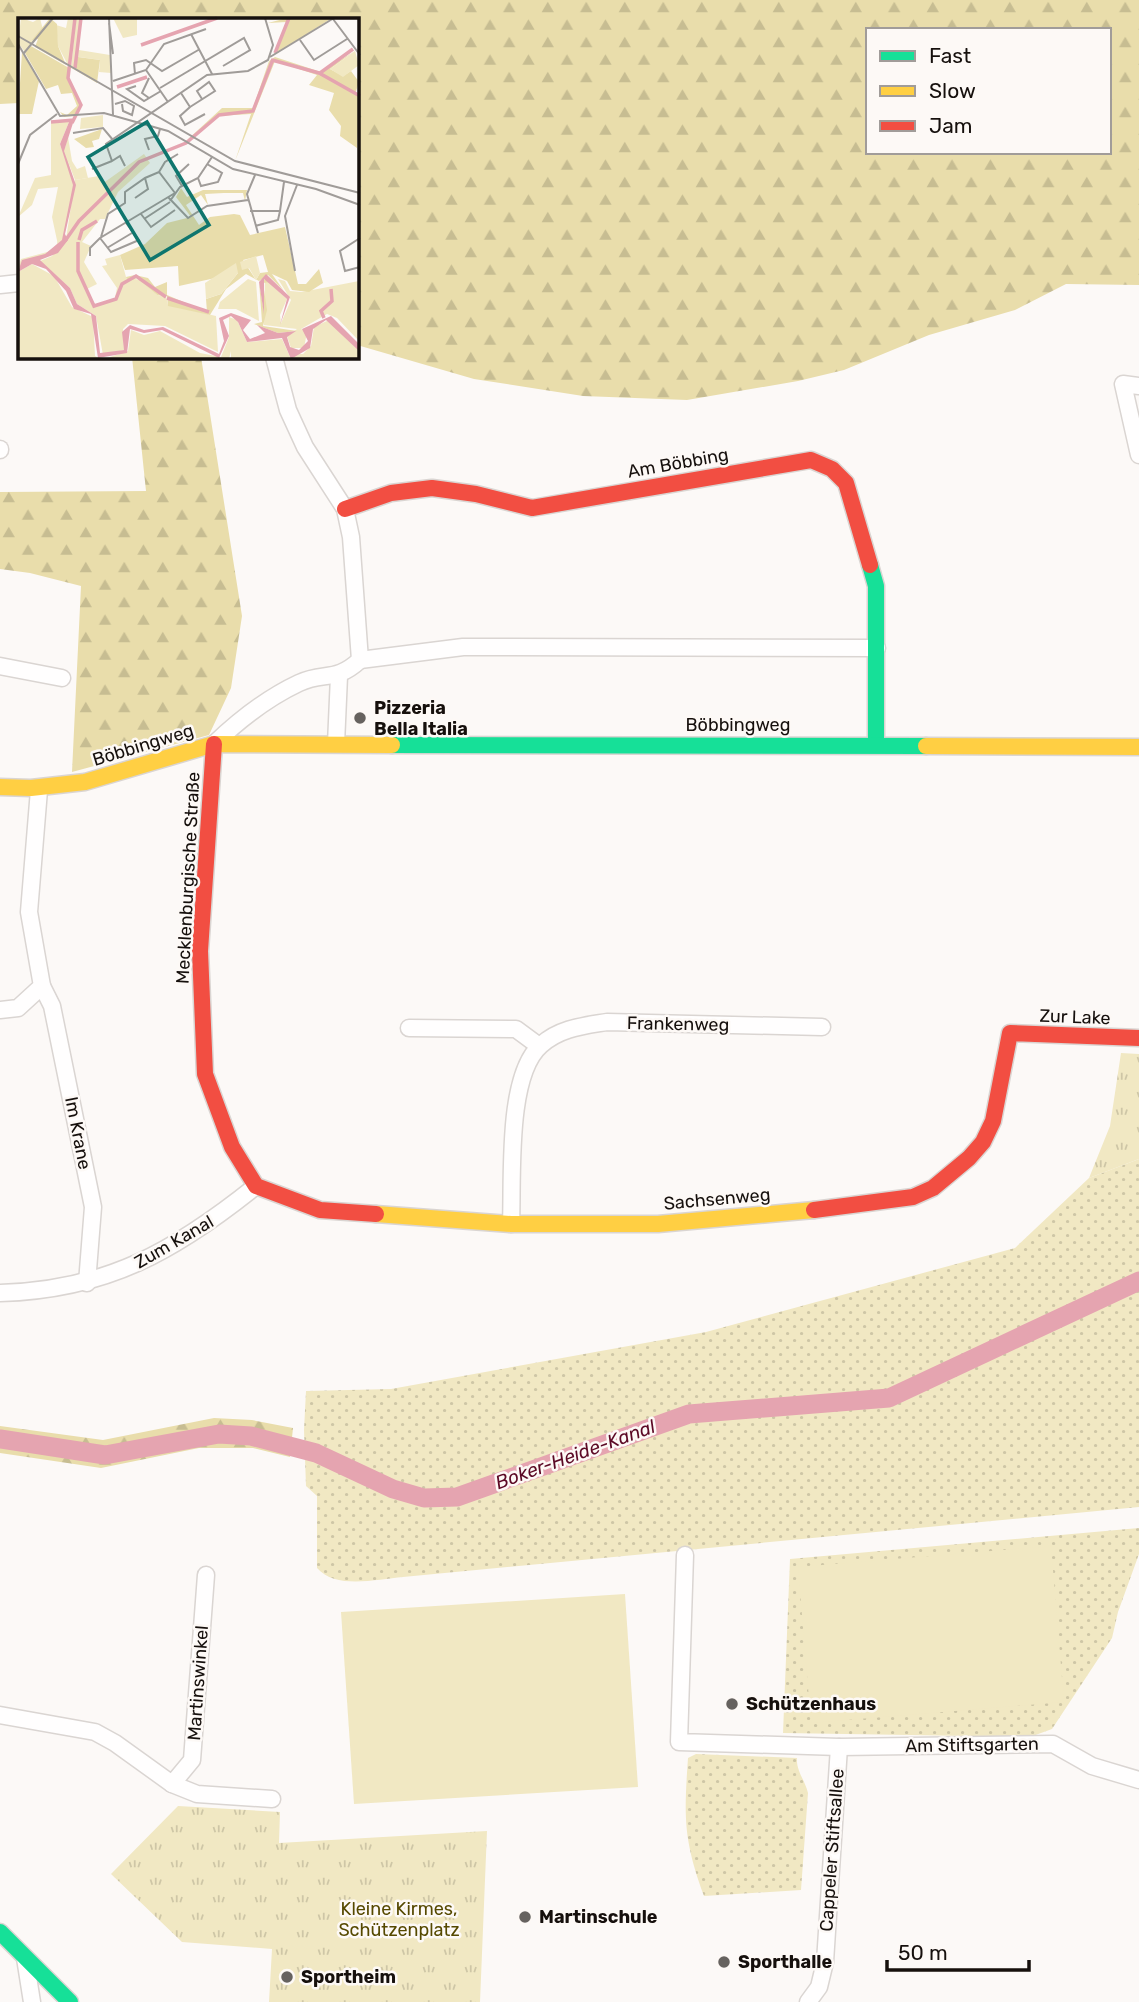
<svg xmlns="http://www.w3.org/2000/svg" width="1139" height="2002" font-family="Rubik,sans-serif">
<defs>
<pattern id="grass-dots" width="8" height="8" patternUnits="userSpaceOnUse" patternTransform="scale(1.75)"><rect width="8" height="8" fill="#f1e8c3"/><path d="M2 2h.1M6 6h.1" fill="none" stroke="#cec6a6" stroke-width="1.8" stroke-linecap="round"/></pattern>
<pattern id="forest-firs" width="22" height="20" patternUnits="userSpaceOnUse" patternTransform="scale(1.75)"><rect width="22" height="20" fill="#e9ddab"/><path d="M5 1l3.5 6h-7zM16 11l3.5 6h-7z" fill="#c7bd92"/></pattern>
<pattern id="park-tufts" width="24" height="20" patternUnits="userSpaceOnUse" patternTransform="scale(1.75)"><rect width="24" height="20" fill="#f1e8c3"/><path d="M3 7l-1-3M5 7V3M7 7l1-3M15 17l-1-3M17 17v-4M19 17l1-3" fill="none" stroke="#cec6a6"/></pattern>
</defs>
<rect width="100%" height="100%" fill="#fcf9f7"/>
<g fill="url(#grass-dots)">
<path d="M1139 1159V1507L403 1577C377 1579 336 1590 317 1568V1496L306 1486 304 1430 306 1391 391 1389 706 1332 1015 1248 1089 1178Z"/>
<polygon points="1139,1528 1139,1554 1118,1612 1112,1638 1052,1729 1030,1737 783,1733 790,1559"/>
<path d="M696 1754 797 1758C796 1771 805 1780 808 1793L801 1890 704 1896C683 1839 684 1817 688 1758Z"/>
</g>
<g fill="url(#forest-firs)" fill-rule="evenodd">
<path d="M0 0H1139V285L1066 284 1015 310 929 335 844 370 798 381 687 400 583 396 474 379 357 345V19H19V103L0 104ZM868 30H1109V152H868Z"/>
<polygon points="132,357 201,357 242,616 231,688 209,735 72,772 81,586 30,573 0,569 0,492 146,491"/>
<polygon points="214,1418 252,1420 293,1428 290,1457 253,1448 199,1448 101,1468 0,1453 0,1426 103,1440"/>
</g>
<g fill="url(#park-tufts)">
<polygon points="1121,1053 1139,1054 1139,1159 1089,1178 1110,1126"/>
<polygon points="178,1806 280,1812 279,1843 487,1831 480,2002 269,2002 272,1949 182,1942 111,1874"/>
</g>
<g fill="#f1e8c3">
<polygon points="1051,1546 1064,1702 811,1723 798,1567"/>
<polygon points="625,1594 638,1787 354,1804 341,1612"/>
</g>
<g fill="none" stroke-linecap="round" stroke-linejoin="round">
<polyline stroke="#e5a4b0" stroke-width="19" points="0,1439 105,1455 219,1434 251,1436 316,1453 393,1489 424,1498 457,1497 689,1414 889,1398 1139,1281"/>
<g stroke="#dad5d2" stroke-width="19">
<g id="street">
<polyline points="0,285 19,283"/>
<polyline points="1139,386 1123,384 1139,455"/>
<polyline points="0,449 0,450"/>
<polyline points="360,660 463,647 877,648"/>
<polyline points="0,666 62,678"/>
<path d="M214 744C239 720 267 698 299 683 324 671 335 683 360 660L351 537 345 509 305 447 288 410 274 357"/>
<polyline points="336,744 339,676"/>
<polyline points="42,986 52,1006 93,1207 87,1283"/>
<polyline points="0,1010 18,1008 42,986 29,912 39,790"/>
<polyline points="409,1028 516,1029 539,1046"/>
<path d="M511 1224C513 1178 506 1075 541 1045 560 1028 583 1026 607 1022L822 1027"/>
<path d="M0 1293C107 1290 175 1251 256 1186"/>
<polyline points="685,1555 679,1742 839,1747 825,1962 819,1987 808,2002"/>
<polyline points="0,1715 95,1732 115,1743 172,1784 192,1760 206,1575"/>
<polyline points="839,1747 1053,1744 1092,1766 1139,1780"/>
<polyline points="172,1784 197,1794 272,1799"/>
<polyline points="25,1958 32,2002"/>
</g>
</g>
<g stroke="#dad5d2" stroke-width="19">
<g id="fast">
<polyline points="870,565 876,586 876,745"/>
<polyline points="392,745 926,746"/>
<polyline points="0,1932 70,2002"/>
</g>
</g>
<g stroke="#dad5d2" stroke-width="19">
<g id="slow">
<polyline points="926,746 1139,747"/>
<polyline points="0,787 31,788 85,782 214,744 392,745"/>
<polyline points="376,1214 511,1224 658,1224 814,1210"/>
</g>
</g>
<g stroke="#dad5d2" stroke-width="19">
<g id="jam">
<polyline points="345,509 391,493 432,488 476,494 532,508 811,460 832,469 846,483 870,565"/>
<polyline points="214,744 200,951 205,1074 232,1147 256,1186 320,1210 376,1214"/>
<polyline points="814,1210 913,1197 933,1188 969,1158 983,1142 993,1121 1010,1033 1139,1038"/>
</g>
</g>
<use href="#street" stroke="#fffefe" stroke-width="16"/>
<use href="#fast" stroke="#16e098" stroke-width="16"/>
<use href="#slow" stroke="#ffcf43" stroke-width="16"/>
<use href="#jam" stroke="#f24e42" stroke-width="16"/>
</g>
<g fill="#66625f" stroke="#fdf9f6" stroke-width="2.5">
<circle cx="360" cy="718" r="7"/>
<circle cx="732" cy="1704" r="7"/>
<circle cx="525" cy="1917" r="7"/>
<circle cx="724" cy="1962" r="7"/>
<circle cx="287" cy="1977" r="7"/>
</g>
<g text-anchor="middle" stroke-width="5" stroke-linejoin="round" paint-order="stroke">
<g font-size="18" fill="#16100d" stroke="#fdf9f6">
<text transform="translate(678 463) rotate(-10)" y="6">Am Böbbing</text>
<text x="738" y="731">Böbbingweg</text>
<text transform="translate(143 745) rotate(-17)" y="6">Böbbingweg</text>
<text transform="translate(188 878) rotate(-87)" y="6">Mecklenburgische Straße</text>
<text transform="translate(1075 1017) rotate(2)" y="6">Zur Lake</text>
<text transform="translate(678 1024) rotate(1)" y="6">Frankenweg</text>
<text transform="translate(78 1133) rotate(79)" y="6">Im Krane</text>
<text transform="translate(717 1199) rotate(-5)" y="6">Sachsenweg</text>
<text transform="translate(174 1242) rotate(-30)" y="6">Zum Kanal</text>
<text transform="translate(198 1683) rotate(-86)" y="6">Martinswinkel</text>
<text transform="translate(972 1745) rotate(-1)" y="6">Am Stiftsgarten</text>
<text transform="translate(832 1850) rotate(-86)" y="6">Cappeler Stiftsallee</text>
</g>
<g font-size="18" font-weight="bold" fill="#16100d" stroke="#fdf9f6" text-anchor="start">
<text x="374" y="714">Pizzeria<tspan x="374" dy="21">Bella Italia</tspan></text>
<text x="746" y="1710">Schützenhaus</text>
<text x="539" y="1923">Martinschule</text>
<text x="738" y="1968">Sporthalle</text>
<text x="301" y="1983">Sportheim</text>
</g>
<g font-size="18" fill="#564900" stroke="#fdf9f6">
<text x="399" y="1915">Kleine Kirmes,<tspan x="399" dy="21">Schützenplatz</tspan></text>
</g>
<g font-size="19" font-style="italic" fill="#5c0925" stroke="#fdf9f6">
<text transform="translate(575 1454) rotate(-20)" y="7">Boker-Heide-Kanal</text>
</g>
</g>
<g transform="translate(18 18)">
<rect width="341" height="341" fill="#fcf9f7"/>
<path d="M3 0 15 4 22 0 25 12 7 34 0 25ZM50 0H56L51 49 40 28 38 7 48 10ZM58 0H63L61 32 92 37 93 55 81 54 82 42 61 39 57 52 53 50ZM95 0H119V17L105 20ZM38 102 51 104 42 126 55 167 40 227 34 199 40 169 20 171 14 187 0 199 17 160 33 157V105ZM126 136 132 145 100 174 87 201H82L64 224 73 228 66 244 79 266 67 272 78 288 97 280 99 270 84 248 89 247 87 241 102 237 108 259 122 262 139 277 148 278 150 287 198 298 200 334 147 308 110 306 105 311 106 332 85 337 78 298 59 286 52 270 22 243 34 238 48 221 57 162 81 158 84 166ZM14 246 36 258 54 289 75 299 77 338 83 341H0V254ZM230 261 238 264 241 303 218 291H200L202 284ZM247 261 269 281 262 297 263 305 273 282 260 261 267 263 272 273 284 274 341 263V323L319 300 309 296 283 311 289 314 286 330H273L269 318 279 311 246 307ZM211 299 219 302 229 324 264 321 273 341H213V333L211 341H86L110 333 113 312 126 317 142 313 182 335 203 339 211 319ZM311 302 341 333V341H275L274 336H285L293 328 296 309Z" fill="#f1e8c3"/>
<path d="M32 0 39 6 40 28 48 47 17 29 20 21 14 22ZM269 0H314L256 37 268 4 250 5ZM13 28 51 50 50 61 62 87 56 98 46 99 42 94 49 97 59 88 54 75 43 76 40 67 28 71 7 35ZM337 33 312 51 325 58 333 53 341 64 337 76 342 78 339 130 322 118 323 108 311 92 316 75 291 67 299 57 257 43 217 143 233 96 200 98 168 123 204 90H235L251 43 257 39 303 54ZM4 34 21 63 14 96H0ZM60 39 82 42 79 65 57 52ZM84 111 81 121 74 123 76 129 68 130 56 121ZM163 170 169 179 185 172H229L227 183 225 175H206L187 176 190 187 183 177 168 187 181 207 192 199 216 196 222 197 232 217 267 209 280 266H288L301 251 305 265 291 274 274 272 269 263 254 256 266 273 250 257 241 263 246 295 244 267 247 260 253 264 245 265 249 292 245 308 279 313 260 315 236 306 244 304 241 263 228 256 208 271 192 297 150 288 149 278 139 277 119 260 111 263 108 259 117 257 130 260 137 269 149 264V277L189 294 188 281 203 276 220 255 161 268 160 248 107 252 102 237 127 226 149 205 173 199 158 179ZM245 237 250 254 242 255 238 262 225 242Z" fill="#e9ddab" fill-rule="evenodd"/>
<path d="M50 119 54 143 59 151 67 148 70 160 57 162 46 133ZM293 328 337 331 341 341 289 338Z" fill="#f1e8c3"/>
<path d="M85 97V109L62 111 63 100Z" fill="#f1e8c3"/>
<path d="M44 119 57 170 45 223 41 230 0 250 3 241 33 233 39 226 53 171 42 133Z" fill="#f1e8c3"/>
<path d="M337 33 341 47 325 59 312 51ZM238 238 242 255 238 262 231 250 224 252 222 244ZM218 245 220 255 203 276 188 281 187 265Z" fill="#f1e8c3"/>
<path d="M56 102 46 133 58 167 47 216 50 222 40 235 22 242 52 270 59 286 78 298 82 335 106 332 104 314 112 307 126 312 145 309 201 336 206 323 201 300 213 295 233 302 225 312 232 321 247 315 239 307 260 315 278 313 269 319 272 329 281 332 290 323 284 311 313 298 341 326V333L308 302 295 311 292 330 273 341 264 320 229 324 220 304 213 298 205 302 211 318 201 340 144 312 126 315 112 311 109 335 80 340 73 296 56 291 48 273 28 251 14 246 0 254 4 242 27 236 44 222 55 167 42 126 51 104ZM248 256 272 279 262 307 269 281 246 261V296L241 264Z" fill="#e5a4b0"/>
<path fill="none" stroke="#e5a4b0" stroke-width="3.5" d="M123 27 199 0M257 35 271 0M254 42 301 55 342 78M57 50 63 0M302 55 335 31M99 69 129 59M33 104 56 102M54 105 63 87 50 60 57 0M61 222 64 212 79 203M47 223 61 203 121 144 168 125 201 97 235 93 255 41M60 224V253L76 288 98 281 104 266 118 258 148 279M149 280 191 294M306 300 303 293 314 283 313 271"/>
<path fill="none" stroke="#a09c99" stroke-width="2" d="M91 0 95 97M315 1 342 37M91 5 95 36M173 16 194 56M0 18 217 143 342 175M282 22 296 42 329 21M0 26 42 98 86 95 150 113 215 151 298 171 342 187M6 35 35 0M252 39 316 0M128 52 150 84M117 56 116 45 128 42 144 53 182 31M131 60 124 75 131 80M95 63 128 52 146 26 188 11M118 68 109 71 126 83 143 73M142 70 226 20 232 32 205 48M163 75 172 89 162 98 167 107 187 96M97 86 107 83 116 88 114 97 105 93 104 86M172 89 197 73 191 64 179 73 184 81M55 115 85 110 95 122M131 132 127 121 140 118 142 111M0 146 12 117 39 96M107 148 102 138 94 143 88 126 189 57 230 53 250 42 255 27 247 0M74 151 94 143M141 154 147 144 160 136M237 157 229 176 240 215M180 160 183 168 200 164 204 155 189 146M164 168 158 158 171 146M150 179 170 200 189 188 230 182M117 180 130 171 127 160M152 183 162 169 180 160 194 139M232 193H262L266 164M123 196 133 209 157 192M126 201 152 184M237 208 260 202 262 193M83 219 90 196 107 185V174L127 160 141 154 157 175M82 220 93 234 121 222 108 205M342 220 322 233 327 253 342 249M89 230 114 215M72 238V230L82 220 157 175M277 253 267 198 279 167"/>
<path fill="#0f766e" fill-opacity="0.15" stroke="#0f766e" stroke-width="3.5" d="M129 104 191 207 132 242 70 139Z"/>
<rect width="341" height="341" fill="none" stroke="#16100d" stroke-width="3.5"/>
</g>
<rect x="866" y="28" width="245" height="126" fill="#fdf9f6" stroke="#a19c99" stroke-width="2"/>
<rect x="880" y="51" width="35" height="10" fill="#16e098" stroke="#a19c99" stroke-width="2"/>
<text x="929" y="63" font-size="21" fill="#16100d">Fast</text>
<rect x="880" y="86" width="35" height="10" fill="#ffcf43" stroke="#a19c99" stroke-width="2"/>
<text x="929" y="98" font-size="21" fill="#16100d">Slow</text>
<rect x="880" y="121" width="35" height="10" fill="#f24e42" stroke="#a19c99" stroke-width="2"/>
<text x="929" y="133" font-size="21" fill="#16100d">Jam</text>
<path d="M887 1960v10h142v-10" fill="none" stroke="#16100d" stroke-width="3.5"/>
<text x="898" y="1960" font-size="21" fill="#16100d" stroke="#fdf9f6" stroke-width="5" paint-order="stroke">50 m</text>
</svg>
